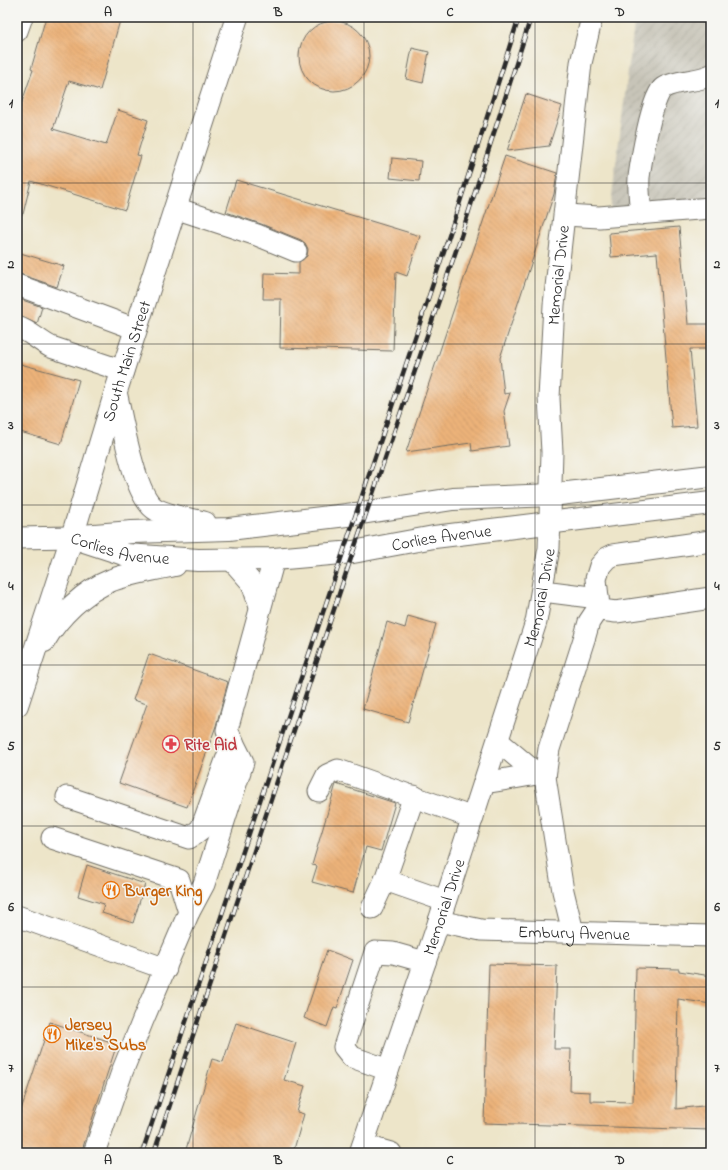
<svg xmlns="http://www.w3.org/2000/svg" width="728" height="1170" font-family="'Indie Flower',sans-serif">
<defs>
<pattern id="industrial-furrows" width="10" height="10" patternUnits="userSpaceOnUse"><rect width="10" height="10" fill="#c7c4b8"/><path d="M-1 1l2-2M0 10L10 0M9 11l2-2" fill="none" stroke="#aba99e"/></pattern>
<pattern id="building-back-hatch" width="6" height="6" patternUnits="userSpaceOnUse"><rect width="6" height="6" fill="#ecb279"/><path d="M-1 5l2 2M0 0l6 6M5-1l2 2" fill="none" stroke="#cb9969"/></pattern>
</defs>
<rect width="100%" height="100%" fill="#f6f6f2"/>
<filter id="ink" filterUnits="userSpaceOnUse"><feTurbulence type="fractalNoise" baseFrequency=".025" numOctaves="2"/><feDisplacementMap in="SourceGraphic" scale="8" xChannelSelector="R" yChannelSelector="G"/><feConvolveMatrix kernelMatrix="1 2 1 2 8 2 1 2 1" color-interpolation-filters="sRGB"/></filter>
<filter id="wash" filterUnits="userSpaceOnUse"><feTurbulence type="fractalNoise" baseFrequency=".012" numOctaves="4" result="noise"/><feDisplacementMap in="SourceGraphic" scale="16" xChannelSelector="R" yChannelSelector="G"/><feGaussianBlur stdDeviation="0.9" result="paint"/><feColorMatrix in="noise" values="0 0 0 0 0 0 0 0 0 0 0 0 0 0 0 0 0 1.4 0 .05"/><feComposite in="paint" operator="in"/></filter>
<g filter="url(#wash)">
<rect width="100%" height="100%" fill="#ede5c9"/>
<polygon fill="url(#industrial-furrows)" points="635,17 711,17 711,203 610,211"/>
<g id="blocks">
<g fill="url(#building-back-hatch)">
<polygon points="46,17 121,17 100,90 69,81 53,129 106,145 118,110 148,120 137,155 141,156 125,210 31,181 23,214 17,213 17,116 33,70 31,69"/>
<circle cx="334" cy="56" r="35"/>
<polygon points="412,48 429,52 423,83 406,79"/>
<polygon points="526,94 562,106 549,146 507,151"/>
<polygon points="505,156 557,173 554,194 500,358 504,394 510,393 504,411 509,446 472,451 471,443 406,452"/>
<polygon points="392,158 421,161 419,181 390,178"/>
<polygon points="236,180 420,236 407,276 396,272 393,351 280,348 281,299 263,299 264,273 299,274 299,262 307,256 308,249 305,243 301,240 261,224 226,212"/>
<polygon points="679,227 688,324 711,324 711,349 690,349 697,426 672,428 657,253 611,257 609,233"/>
<polygon points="17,252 64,266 57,287 17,273"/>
<polygon points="17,298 42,307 37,324 17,315"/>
<polygon points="17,363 79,380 61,444 17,431"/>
<polygon points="408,616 436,624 408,722 363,709 387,622 405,628"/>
<polygon points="149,654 228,682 216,726 187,807 119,783 147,704 133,700"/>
<polygon points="336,784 395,803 381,851 366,847 353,893 312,882 317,866 312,865"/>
<polygon points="87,865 145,884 133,923 102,913 104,904 78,896"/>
<polygon points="327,950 353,960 337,1008 334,1007 327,1027 304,1018"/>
<polygon points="489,964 557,966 554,1049 571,1049 570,1091 590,1092 590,1101 633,1102 636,968 679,969 679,971 711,976 711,1004 678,999 676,1109 711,1105 711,1130 484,1123"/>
<polygon points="50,1022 117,1044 81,1153 17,1153 17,1122"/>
<polygon points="236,1023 296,1043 284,1080 305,1086 297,1112 304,1114 293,1153 185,1153 212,1059 223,1062"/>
</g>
</g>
</g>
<g filter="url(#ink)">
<use href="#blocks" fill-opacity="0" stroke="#6f6c62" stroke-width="1"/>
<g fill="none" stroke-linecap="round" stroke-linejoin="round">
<g stroke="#6f6c62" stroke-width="23">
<g id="minor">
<polyline points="17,31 22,17"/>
<polyline points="175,208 257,235 296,251"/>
<path d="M641 214C640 202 638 189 639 177 641 162 652 95 663 88 676 80 697 82 711 75"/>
<polyline points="565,215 599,217 711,208"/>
<polyline points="17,285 136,329"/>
<path d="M17 327C30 331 39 341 51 347L123 371"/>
<polyline points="17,538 72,537"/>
<polyline points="231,559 252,583 260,607"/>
<polyline points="543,591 598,598"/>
<polyline points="599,607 601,610 616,612 711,598"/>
<polyline points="498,741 537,774 545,777"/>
<polyline points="484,783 537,774"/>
<polyline points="319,791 327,775 338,770 473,818"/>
<polyline points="67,797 189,838 201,829 233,741"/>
<polyline points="52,838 179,880 189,912"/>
<polyline points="385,880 445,901"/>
<polyline points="372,908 385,880 414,796"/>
<polyline points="17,916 166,969"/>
<path id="s1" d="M439 921 481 930 711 936"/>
<polyline points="573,932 563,891 545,777 549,749 585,636 589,622 599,607 596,579 600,566 607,558 613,555 711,541"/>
<polyline points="388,1070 352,1057 344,1047 375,952 393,953 425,962"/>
<polyline points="363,1145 391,1153"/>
<polyline points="94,1153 122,1072 143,1020 189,912 204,884 243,762 227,730 274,559"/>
<path id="s2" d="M360 1153 439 921 536 622 549 548 552 452 549 398 554 305 581 63 592 17"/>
</g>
</g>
<g stroke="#6f6c62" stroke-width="24">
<g id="major">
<path d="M116 394C122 419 134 499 157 510 171 517 190 519 205 523"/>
<polyline points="82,536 132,532 229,529 355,514 453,499 551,495 711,476"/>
<path id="s3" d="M72 537 127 555 198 560 274 559 353 552 434 537 711 503"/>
<path d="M44 641C59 616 84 591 112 580 132 573 154 569 175 565"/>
<path id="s4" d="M17 705 72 537 116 391 237 17"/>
</g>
</g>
<use href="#minor" stroke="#fff" stroke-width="21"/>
<use href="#major" stroke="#fff" stroke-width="22"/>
<g stroke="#2b2b2b" stroke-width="4.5">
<g id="rail">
<polyline points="142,1153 449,236 519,17"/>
<polyline points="154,1153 353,552 460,239 531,17"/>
</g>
</g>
<use href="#rail" stroke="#f6f6f2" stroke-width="3" stroke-dasharray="9" stroke-linecap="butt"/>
</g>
</g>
<path fill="none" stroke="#2b2b2b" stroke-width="1" stroke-opacity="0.55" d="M193 17V1153M364 17V1153M535 17V1153M17 183H711M17 344H711M17 505H711M17 665H711M17 826H711M17 987H711"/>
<defs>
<g id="pharmacy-ring" transform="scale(0.9)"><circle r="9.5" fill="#f6f6f2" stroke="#e0444e" stroke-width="1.5"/><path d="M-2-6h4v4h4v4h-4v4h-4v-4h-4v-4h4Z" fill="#e0444e"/></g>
<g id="restaurant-ring" transform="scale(0.9)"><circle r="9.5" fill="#f6f6f2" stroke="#e8710a" stroke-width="1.5"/><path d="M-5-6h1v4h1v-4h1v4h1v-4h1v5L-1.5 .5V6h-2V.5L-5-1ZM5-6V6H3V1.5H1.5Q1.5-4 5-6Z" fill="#e8710a"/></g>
</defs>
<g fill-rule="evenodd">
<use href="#pharmacy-ring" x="171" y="744"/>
<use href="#restaurant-ring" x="111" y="890"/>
<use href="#restaurant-ring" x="52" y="1034"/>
</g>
<g text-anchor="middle" stroke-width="3" stroke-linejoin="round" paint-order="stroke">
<g font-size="17" fill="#2b2b2b" stroke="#f6f6f2">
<text dy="6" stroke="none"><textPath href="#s2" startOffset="908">Memorial Drive</textPath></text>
<text dy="6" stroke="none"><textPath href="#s4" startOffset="361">South Main Street</textPath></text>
<text dy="6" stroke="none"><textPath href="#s3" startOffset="374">Corlies Avenue</textPath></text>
<text dy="6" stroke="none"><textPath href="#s3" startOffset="50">Corlies Avenue</textPath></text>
<text dy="6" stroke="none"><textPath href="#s2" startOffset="584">Memorial Drive</textPath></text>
<text dy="6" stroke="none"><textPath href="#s2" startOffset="260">Memorial Drive</textPath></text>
<text dy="6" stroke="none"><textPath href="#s1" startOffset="136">Embury Avenue</textPath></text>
</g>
<g font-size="17" font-weight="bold" fill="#be3a42" stroke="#f6f6f2" text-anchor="start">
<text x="184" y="750">Rite Aid</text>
</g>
<g font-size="17" font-weight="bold" fill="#c56008" stroke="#f6f6f2" text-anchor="start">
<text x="124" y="896">Burger King</text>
<text x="65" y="1030">Jersey<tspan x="65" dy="20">Mike's Subs</tspan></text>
</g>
</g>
<rect width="728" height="1170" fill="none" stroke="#f6f6f2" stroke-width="44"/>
<rect x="22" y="22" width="684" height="1126" fill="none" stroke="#2b2b2b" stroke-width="1.5"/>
<g font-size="13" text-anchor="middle" font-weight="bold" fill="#2b2b2b">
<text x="108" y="16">A</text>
<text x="278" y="16">B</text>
<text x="450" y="16">C</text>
<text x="620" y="16">D</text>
<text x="11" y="107">1</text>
<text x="717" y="107">1</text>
<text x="11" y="268">2</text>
<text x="717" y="268">2</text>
<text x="11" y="429">3</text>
<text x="717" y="429">3</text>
<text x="11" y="590">4</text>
<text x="717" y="590">4</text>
<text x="11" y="750">5</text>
<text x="717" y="750">5</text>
<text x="11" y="911">6</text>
<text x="717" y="911">6</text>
<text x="11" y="1072">7</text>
<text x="717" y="1072">7</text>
<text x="108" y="1164">A</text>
<text x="278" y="1164">B</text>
<text x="450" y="1164">C</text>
<text x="620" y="1164">D</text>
</g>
</svg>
